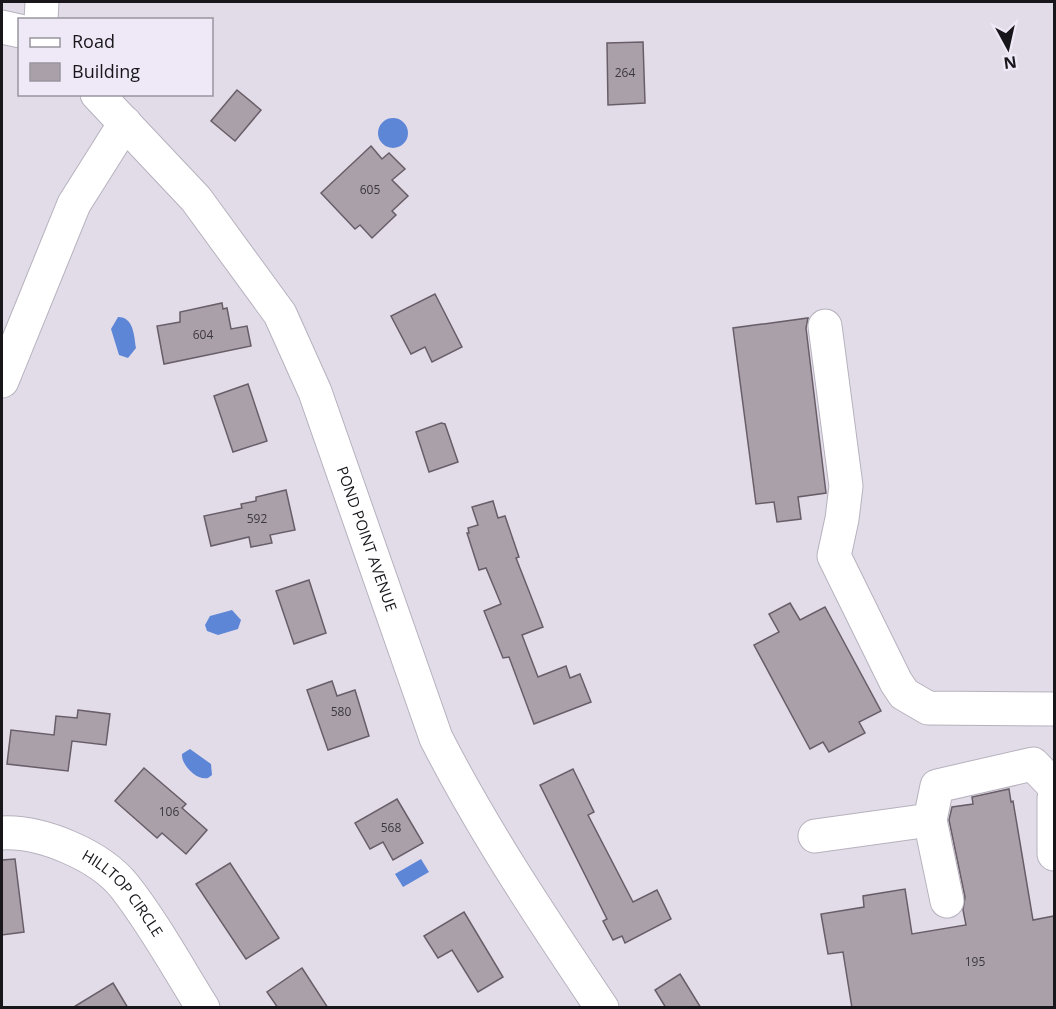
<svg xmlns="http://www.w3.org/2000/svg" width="1056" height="1009" font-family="'Open Sans',sans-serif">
<rect width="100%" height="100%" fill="#e2dce9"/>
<g fill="#5e86d6">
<circle cx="393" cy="133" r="15"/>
<path d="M118 317C134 317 134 336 136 348L128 358 119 355 111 329Z"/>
<polygon points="232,610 241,620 238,629 218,635 207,631 205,625 210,616"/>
<path d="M190 749 211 764 212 775 208 778C197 781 181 765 182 754Z"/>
<polygon points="421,859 429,872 403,887 395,874"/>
</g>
<g fill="#aaa0aa" stroke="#685e68" stroke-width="1.5">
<polygon points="643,42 645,103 608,105 607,43"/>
<polygon points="237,90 261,110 235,141 211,121"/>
<polygon points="371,146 382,159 389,153 405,169 392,180 408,196 392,211 396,215 372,238 360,225 355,229 321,193"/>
<polygon points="435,294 462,347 432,362 425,347 411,354 391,316"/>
<polygon points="222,303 223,309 227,308 231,329 247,326 251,346 164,364 157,326 180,322 180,312"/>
<polygon points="808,318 806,328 826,493 798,497 801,519 777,522 774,502 756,504 733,328"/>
<polygon points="248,384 267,441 233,452 214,396"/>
<polygon points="441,423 445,424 458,462 429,472 416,432"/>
<polygon points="286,490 295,530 270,535 272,543 251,547 249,537 211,546 204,516 242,508 241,504 256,501 256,497"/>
<polygon points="493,501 498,518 505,516 519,557 516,558 543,627 522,635 538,677 566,666 570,678 580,674 591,702 534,724 509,657 503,658 484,611 501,604 486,568 479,570 467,533 469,533 468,528 478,525 472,507"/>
<polygon points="309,580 326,633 294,644 276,591"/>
<polygon points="790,603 800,620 825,607 881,711 859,722 865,733 829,752 823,742 810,749 754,645 779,632 769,614"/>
<polygon points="332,681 337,696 355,690 369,736 328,750 307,690"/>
<polygon points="78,710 110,714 106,745 72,741 68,771 7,764 11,730 54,735 56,716 77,718"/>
<polygon points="144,768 186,804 182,808 207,830 186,854 162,833 157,838 115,801"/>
<polygon points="573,769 594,812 588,815 633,902 657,890 671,919 625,943 622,936 613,940 603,921 607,919 540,785"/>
<polygon points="1009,789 1011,802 1013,801 1033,920 1054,916 1054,1008 852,1008 843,952 828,954 821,914 864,907 863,896 905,889 912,934 966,925 963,910 965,897 949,820 952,807 973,804 972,797"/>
<polygon points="397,799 423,843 393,860 383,842 370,849 355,823"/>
<polygon points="15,859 24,932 2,935 2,860"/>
<polygon points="230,863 279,938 246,959 196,884"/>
<polygon points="464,912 503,977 478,992 452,950 438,958 424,936"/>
<polygon points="302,968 328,1008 278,1008 267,992"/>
<polygon points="680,974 701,1008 666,1008 655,990"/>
<polygon points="113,983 128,1008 72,1008"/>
</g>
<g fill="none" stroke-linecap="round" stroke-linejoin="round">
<g stroke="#b7b1be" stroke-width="35">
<g id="minor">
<polyline points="41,20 42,2"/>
<polyline points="2,27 20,31"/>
<path id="s1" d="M97 94 196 199 280 314 315 392 436 738C484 832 543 920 602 1008"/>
<polyline points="825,326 846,486 842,519 834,556 896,682 904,694 928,708 1054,709"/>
<polyline points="2,381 74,204 125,123"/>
<polyline points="1054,798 1054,854"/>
<polyline points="930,820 947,901"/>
<path id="s2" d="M2 833C41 831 100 855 125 887 154 924 178 968 203 1008"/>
<polyline points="815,836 930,820 937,786 1033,764 1054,786"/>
</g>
</g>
<use href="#minor" stroke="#fff" stroke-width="33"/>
</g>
<g text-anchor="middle" stroke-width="6" stroke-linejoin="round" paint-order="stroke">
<g font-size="12" fill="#3c383f">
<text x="625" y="77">264</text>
<text x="370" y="194">605</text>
<text x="203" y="339">604</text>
<text x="257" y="523">592</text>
<text x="341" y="716">580</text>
<text x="169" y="816">106</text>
<text x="391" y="832">568</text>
<text x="975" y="966">195</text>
</g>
<g font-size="15" fill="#18161b" stroke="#efe9f7">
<text dy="5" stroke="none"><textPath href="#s1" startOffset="528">POND POINT AVENUE</textPath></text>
<text dy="5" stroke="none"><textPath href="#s2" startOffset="141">HILLTOP CIRCLE</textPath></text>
</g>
</g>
<rect width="1056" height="1009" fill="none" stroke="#18161b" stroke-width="6"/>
<rect x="18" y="18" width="195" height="78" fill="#efe9f7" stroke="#99959f" stroke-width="1.5"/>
<rect x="30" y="38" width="30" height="9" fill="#ffffff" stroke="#99959f" stroke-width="1.5"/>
<text x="72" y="48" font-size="18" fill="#18161b">Road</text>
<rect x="30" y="63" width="30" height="18" fill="#aaa0aa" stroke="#99959f" stroke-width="1.5"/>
<text x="72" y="78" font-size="18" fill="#18161b">Building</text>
<g transform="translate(1008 48) rotate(172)" stroke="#efe9f7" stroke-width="4.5" paint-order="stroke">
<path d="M0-4.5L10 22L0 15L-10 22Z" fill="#18161b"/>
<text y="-9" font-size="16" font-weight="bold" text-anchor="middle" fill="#18161b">N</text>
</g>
</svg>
